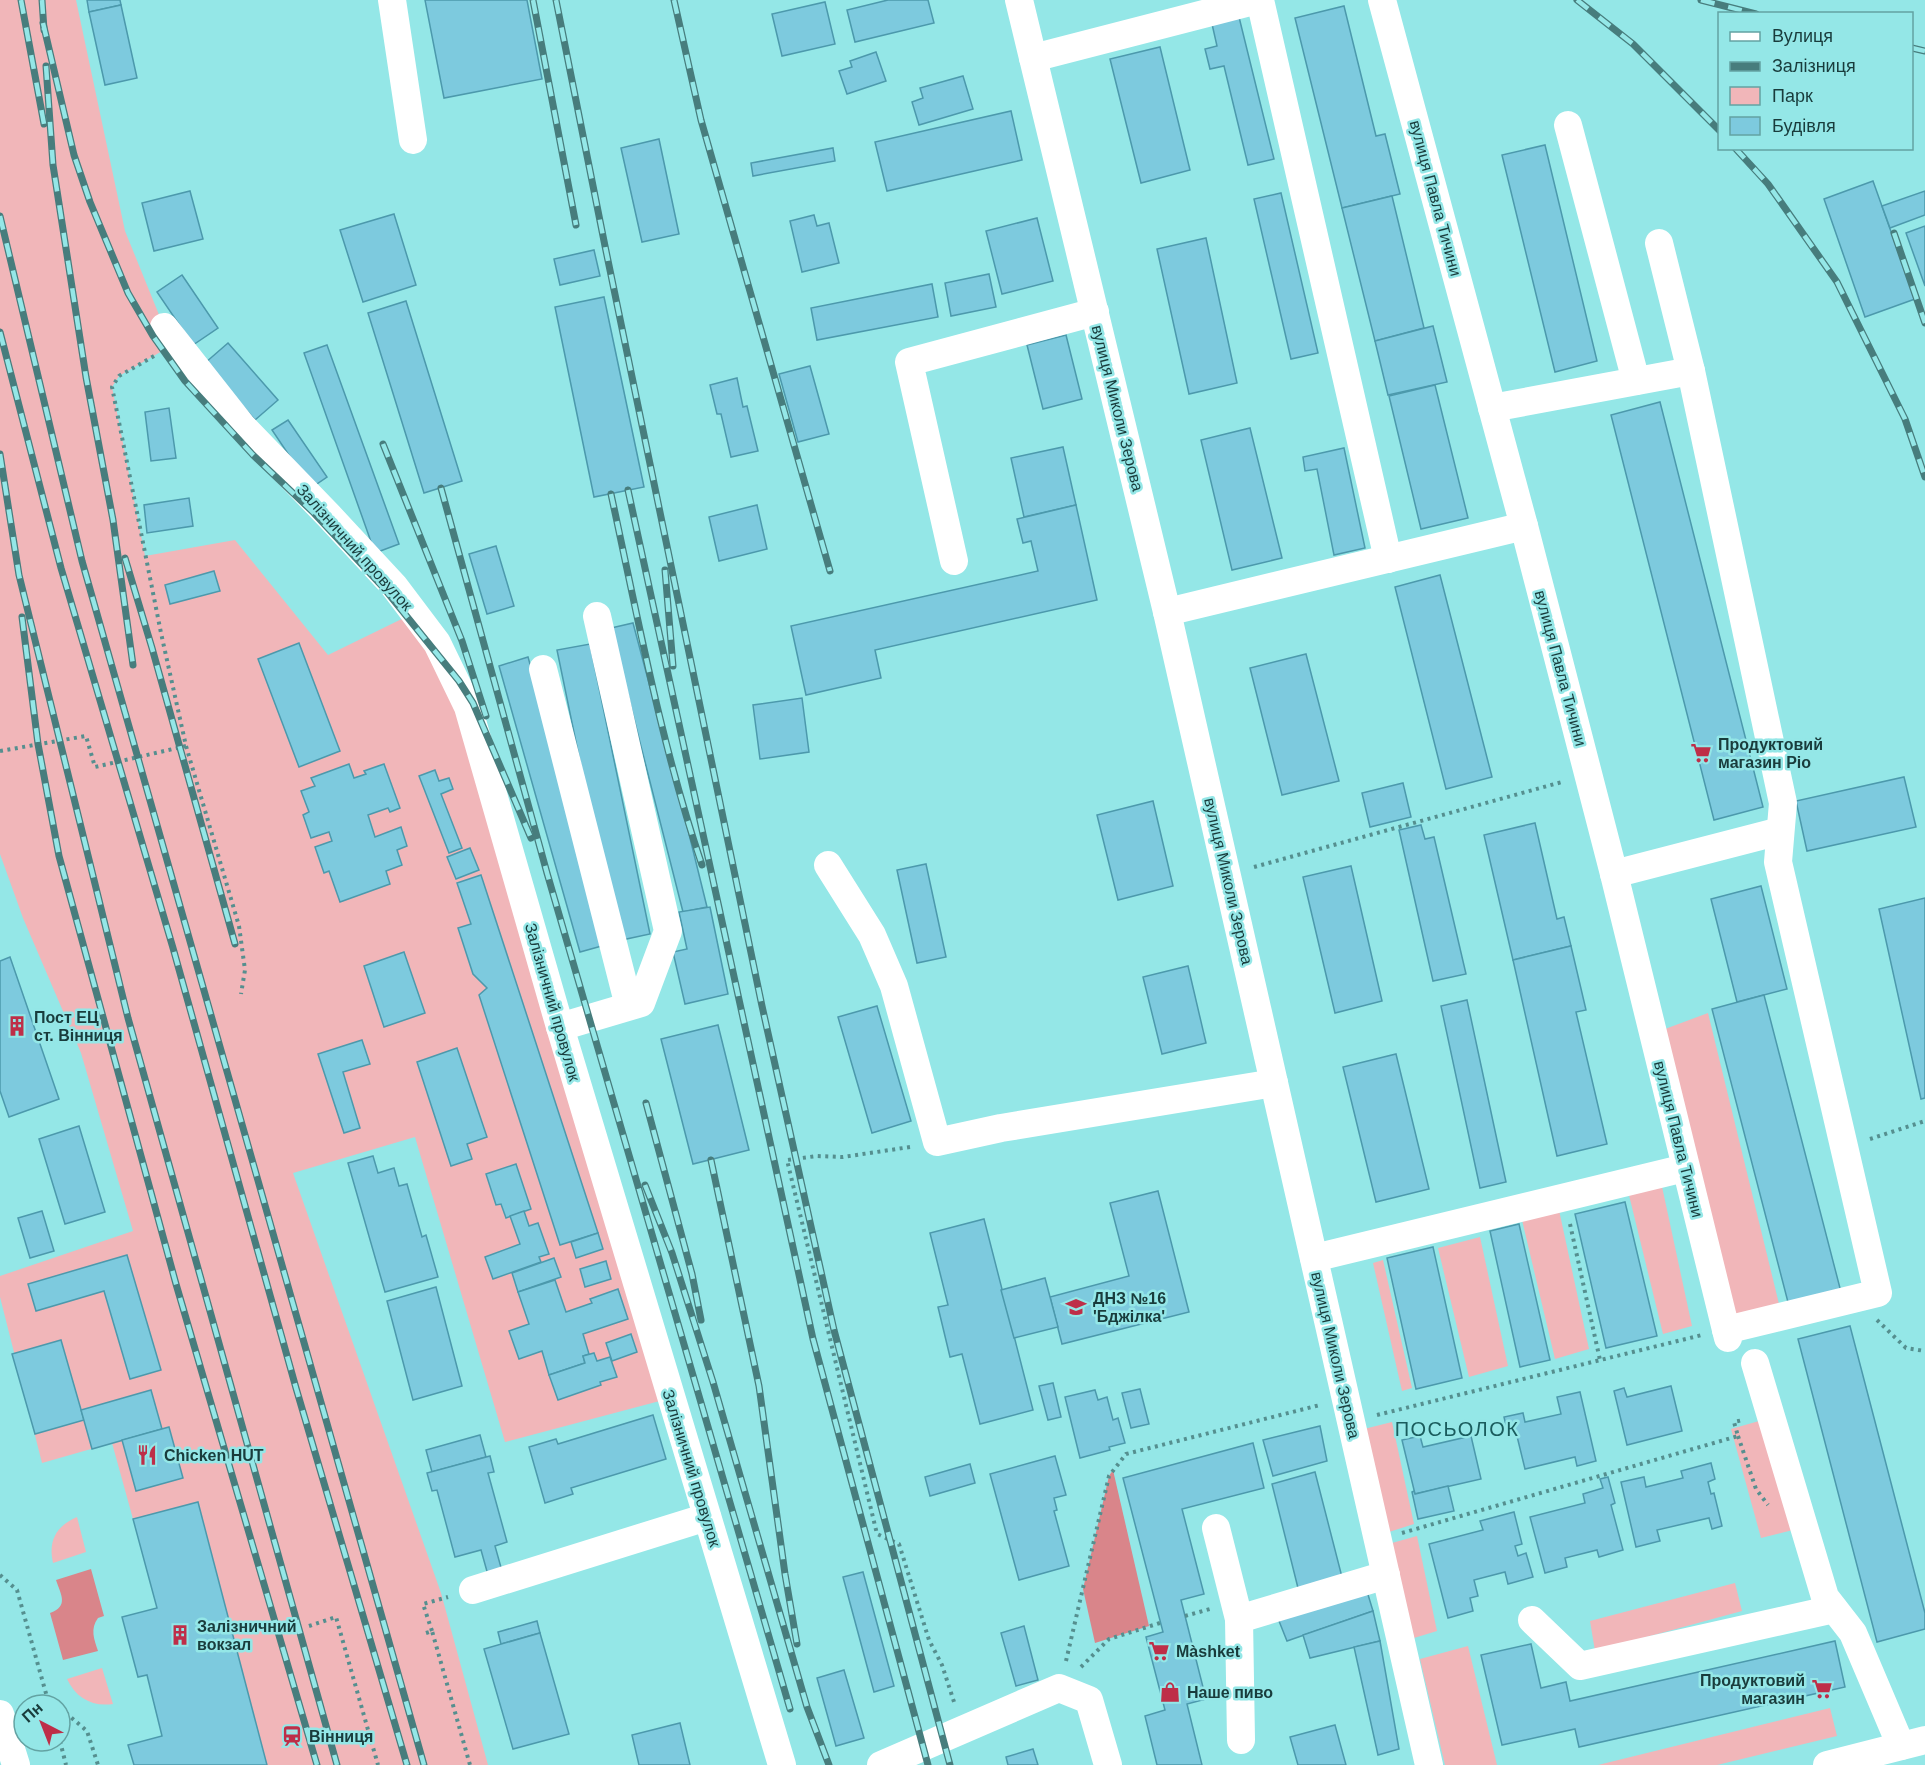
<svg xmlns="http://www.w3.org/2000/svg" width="1925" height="1765" font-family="Helvetica,sans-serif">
<rect width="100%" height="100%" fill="#94e7e7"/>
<g fill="#f1b6b9">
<polygon points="0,0 76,0 125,231 164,327 176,343 119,376 112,387 145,556 235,540 328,655 414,613 440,650 671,1398 505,1442 415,1137 293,1173 441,1593 488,1765 267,1765 198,1502 133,1519 112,1443 42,1463 0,1297 0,1276 133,1231 81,1053 23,918 0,854"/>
<polygon points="1708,1013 1780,1308 1737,1320 1665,1029"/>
<polygon points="1661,1182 1692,1326 1663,1334 1628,1191"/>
<polygon points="1559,1210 1589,1349 1555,1359 1522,1220"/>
<polygon points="1480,1237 1508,1366 1469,1377 1438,1248"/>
<polygon points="1383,1260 1412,1388 1402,1391 1373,1263"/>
<polygon points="1766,1419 1797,1529 1761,1538 1731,1429"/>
<polygon points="1392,1422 1414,1524 1389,1532 1364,1429"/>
<path d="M77 1517 86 1552 53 1563C48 1541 56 1526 77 1517Z"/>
<polygon points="1417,1536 1437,1631 1414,1638 1392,1543"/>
<polygon points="1735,1583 1742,1611 1595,1651 1590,1621"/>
<polygon points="1468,1646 1497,1765 1445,1765 1420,1659"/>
<path d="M102 1668 113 1704C92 1707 76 1698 67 1679Z"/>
<polygon points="1830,1708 1837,1736 1717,1765 1598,1765"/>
</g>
<g fill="#d9858a">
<polygon points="1113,1470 1149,1626 1095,1643 1083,1589 1109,1476"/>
<path d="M91 1569 104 1616 98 1618C90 1629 94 1639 98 1651L63 1660 50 1613C69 1606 61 1595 56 1580Z"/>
</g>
<g fill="#7dcade" stroke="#4c99ac" stroke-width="1.5">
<polygon points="87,0 120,0 121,5 89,12"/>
<polygon points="425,0 527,0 542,79 444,98"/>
<polygon points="888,0 928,0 934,23 855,42 847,10"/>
<polygon points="825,2 835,44 782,56 772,14"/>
<polygon points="121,5 137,78 105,85 89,12"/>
<polygon points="1344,6 1376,136 1385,134 1400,194 1342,208 1295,18"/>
<polygon points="1239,17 1274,159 1248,165 1224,66 1210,69 1205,49 1217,46 1212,24"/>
<polygon points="1160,47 1190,170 1141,183 1110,59"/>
<polygon points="876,52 886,81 847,94 839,71 852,67 850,61"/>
<polygon points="963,76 973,109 919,125 912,102 923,98 920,88"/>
<polygon points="1011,111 1022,160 887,191 875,142"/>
<polygon points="659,139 679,234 642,242 621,148"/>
<polygon points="1545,145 1597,361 1555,372 1502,155"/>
<polygon points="833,148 835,161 753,176 751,163"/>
<polygon points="1873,181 1915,299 1865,317 1824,199"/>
<polygon points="190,191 203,239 154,251 142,203"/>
<polygon points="1925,191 1925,215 1890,228 1882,206"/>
<polygon points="1281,193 1318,353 1291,359 1254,199"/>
<polygon points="1392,196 1424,328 1375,341 1342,208"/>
<polygon points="394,214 416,285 363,302 340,230"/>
<polygon points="814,215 817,226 829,223 839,263 802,272 790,221"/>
<polygon points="1037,218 1053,281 1002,294 986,231"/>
<polygon points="1925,226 1925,286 1906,233"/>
<polygon points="1206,238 1237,383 1189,394 1157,249"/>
<polygon points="594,250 600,276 560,285 554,259"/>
<polygon points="989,274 996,307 951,316 945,283"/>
<polygon points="182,275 218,328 193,345 157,292"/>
<polygon points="932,284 938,317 817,340 811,308"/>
<polygon points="604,297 644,487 594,497 555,307"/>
<polygon points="406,301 462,481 424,493 368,313"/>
<polygon points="1433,326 1447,382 1388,395 1375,341"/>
<polygon points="1066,335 1082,399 1043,409 1027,345"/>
<polygon points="228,343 278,400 255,420 205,363"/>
<polygon points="327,345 399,544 375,553 304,353"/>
<polygon points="810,366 829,434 798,442 779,374"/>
<polygon points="737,378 743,407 747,406 758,451 731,457 721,414 717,414 710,385"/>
<polygon points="1435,385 1468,518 1421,529 1389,396"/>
<polygon points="1660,402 1763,807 1714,820 1611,415"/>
<polygon points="169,408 176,458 151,461 145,412"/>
<polygon points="288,420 327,477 311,488 272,430"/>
<polygon points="1250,428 1282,558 1232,570 1201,440"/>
<polygon points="1063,447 1076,505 1024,517 1011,458"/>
<polygon points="1344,448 1365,548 1334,555 1317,469 1305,471 1303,457"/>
<polygon points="189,498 193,526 147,533 144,505"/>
<polygon points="757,505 767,549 719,561 709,517"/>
<polygon points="1076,505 1097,600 875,650 881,678 806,695 791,626 1038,571 1031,541 1023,543 1017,519"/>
<polygon points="496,546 514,606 487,614 469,554"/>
<polygon points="214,571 220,591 170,604 165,585"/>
<polygon points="1440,575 1492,777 1446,789 1395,587"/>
<polygon points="633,623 688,830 707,907 683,912 611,628"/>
<polygon points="299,643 340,751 299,767 258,659"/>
<polygon points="590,644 650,934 617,941 557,650"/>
<polygon points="1306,654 1339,781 1282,795 1250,668"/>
<polygon points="528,657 609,944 580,952 499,666"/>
<polygon points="802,698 809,752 760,759 753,705"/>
<polygon points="349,764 354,778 366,774 364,771 384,764 400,808 390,812 388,808 368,815 375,837 401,827 407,846 397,850 402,865 386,871 390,884 340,902 329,871 324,873 315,847 332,841 329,832 311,838 303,815 309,812 301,791 315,786 311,778"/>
<polygon points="435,770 439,781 449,778 453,789 441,794 462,848 449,853 419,776"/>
<polygon points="1904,777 1916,827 1807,851 1796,801"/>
<polygon points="1403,783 1411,817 1370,827 1362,793"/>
<polygon points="1153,801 1173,886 1118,900 1097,815"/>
<polygon points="1535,823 1557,919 1564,917 1571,946 1513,960 1484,835"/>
<polygon points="1421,825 1425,839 1434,837 1466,974 1433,981 1399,830"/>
<polygon points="470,848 479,870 456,879 447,857"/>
<polygon points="926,864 946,957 917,963 897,870"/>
<polygon points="1351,866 1382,1001 1335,1013 1303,877"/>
<polygon points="481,875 598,1233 560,1245 479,995 487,988 473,974 458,928 471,924 457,883"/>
<polygon points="1761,886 1787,989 1737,1002 1711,899"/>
<polygon points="1925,898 1925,1098 1921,1099 1879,909"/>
<polygon points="710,907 728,994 685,1004 673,952 687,949 679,912"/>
<polygon points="1571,946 1586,1010 1576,1012 1607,1144 1557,1156 1513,960"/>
<polygon points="404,952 425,1013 384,1027 364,966"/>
<polygon points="10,957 59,1099 9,1117 0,1091 0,961"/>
<polygon points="1188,966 1206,1043 1162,1054 1143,977"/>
<polygon points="1764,995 1841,1292 1789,1306 1712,1009"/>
<polygon points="1467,1000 1506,1182 1480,1188 1441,1006"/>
<polygon points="877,1006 911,1121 872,1133 838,1017"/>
<polygon points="718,1025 749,1150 693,1164 661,1039"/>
<polygon points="362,1040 370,1064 343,1072 360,1128 344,1133 318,1054"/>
<polygon points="457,1048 487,1137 467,1144 472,1159 451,1166 417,1062"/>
<polygon points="1396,1054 1429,1189 1376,1202 1343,1067"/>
<polygon points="79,1126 105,1212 65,1224 39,1139"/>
<polygon points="373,1156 378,1173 394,1168 399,1186 407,1184 422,1237 426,1235 438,1277 385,1292 348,1163"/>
<polygon points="516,1164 531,1209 506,1218 501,1204 496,1205 486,1174"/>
<polygon points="1158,1191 1189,1312 1062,1344 1050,1297 1129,1276 1110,1203"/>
<polygon points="1625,1202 1657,1336 1606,1348 1575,1214"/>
<polygon points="42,1211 54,1251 30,1258 18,1218"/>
<polygon points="524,1211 529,1226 538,1223 549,1254 539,1257 541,1262 493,1279 485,1257 520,1244 510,1216"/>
<polygon points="984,1219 1033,1410 980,1424 962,1354 950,1357 938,1307 948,1305 930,1233"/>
<polygon points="1519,1224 1550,1360 1520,1367 1490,1231"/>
<polygon points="598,1233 603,1249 576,1258 571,1242"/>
<polygon points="1433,1247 1462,1378 1416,1389 1387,1258"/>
<polygon points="127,1255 161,1370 130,1379 104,1291 36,1311 28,1284"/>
<polygon points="554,1258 561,1277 518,1292 512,1273"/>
<polygon points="606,1261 611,1279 585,1287 580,1269"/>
<polygon points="1045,1278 1058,1327 1014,1338 1001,1290"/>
<polygon points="555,1280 566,1312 592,1303 590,1299 618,1289 628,1319 583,1334 589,1354 583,1356 585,1363 549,1375 542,1351 519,1359 509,1331 529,1324 518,1292"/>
<polygon points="436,1287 462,1386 413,1400 387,1301"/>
<polygon points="1850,1326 1925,1613 1925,1629 1877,1642 1798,1339"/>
<polygon points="631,1334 637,1352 612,1361 606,1343"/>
<polygon points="61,1340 84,1420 35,1434 12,1354"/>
<polygon points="594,1353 597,1361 610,1357 617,1377 600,1382 601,1385 558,1400 549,1375 585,1363 583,1356"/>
<polygon points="1053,1383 1061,1417 1048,1420 1039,1386"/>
<polygon points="1671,1386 1682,1431 1627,1445 1614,1391 1624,1388 1627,1397"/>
<polygon points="1140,1389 1149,1424 1131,1428 1122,1393"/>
<polygon points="151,1390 162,1429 92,1449 81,1410"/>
<polygon points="1095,1390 1098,1400 1107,1397 1113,1420 1118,1418 1125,1443 1109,1447 1110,1450 1080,1458 1065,1397"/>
<polygon points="1580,1392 1596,1461 1577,1466 1575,1457 1525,1469 1515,1428 1507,1430 1504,1417 1523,1413 1525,1422 1561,1414 1557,1397"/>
<polygon points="653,1415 666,1459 571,1488 573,1494 545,1503 529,1447 556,1439 558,1444"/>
<polygon points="1320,1426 1327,1461 1273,1476 1263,1440"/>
<polygon points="169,1427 183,1478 136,1491 122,1440"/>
<polygon points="480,1435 486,1457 432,1472 426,1450"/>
<polygon points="1420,1436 1423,1447 1471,1436 1481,1479 1415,1494 1402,1440"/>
<polygon points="1253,1443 1264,1488 1182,1509 1204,1594 1181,1600 1206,1699 1187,1704 1202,1765 1157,1765 1145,1716 1165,1710 1146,1637 1163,1632 1123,1478"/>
<polygon points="490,1456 494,1472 488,1473 507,1542 495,1546 502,1571 488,1575 481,1550 455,1557 437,1490 432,1491 427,1473"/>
<polygon points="1055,1456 1066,1495 1054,1498 1057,1510 1054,1511 1069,1566 1019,1580 990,1474"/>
<polygon points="1711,1463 1715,1479 1708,1482 1711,1494 1714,1493 1722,1526 1712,1529 1709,1518 1657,1530 1660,1541 1636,1547 1621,1482 1644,1477 1646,1487 1683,1478 1681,1471"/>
<polygon points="970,1464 975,1483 930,1496 925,1477"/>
<polygon points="1315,1472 1343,1581 1299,1592 1272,1484"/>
<polygon points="1608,1477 1615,1503 1611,1505 1623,1550 1599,1557 1597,1550 1565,1558 1567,1567 1545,1573 1530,1517 1585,1503 1583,1494 1603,1488 1600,1479"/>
<polygon points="1448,1486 1454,1511 1418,1519 1412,1492 1414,1491 1415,1494"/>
<polygon points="198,1502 237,1651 267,1765 134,1765 128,1745 162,1736 147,1675 138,1677 122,1617 157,1608 133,1519"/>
<polygon points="1514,1512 1522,1544 1515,1546 1518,1556 1526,1553 1533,1577 1508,1584 1505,1572 1474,1580 1478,1596 1470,1598 1473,1611 1448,1618 1429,1544 1483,1530 1480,1521"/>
<polygon points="863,1572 894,1686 874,1692 843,1577"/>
<polygon points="1366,1588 1373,1611 1287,1641 1277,1616"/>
<polygon points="1373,1611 1380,1641 1310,1658 1303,1635"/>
<polygon points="537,1621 540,1633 501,1644 498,1632"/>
<polygon points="1024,1626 1038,1680 1016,1686 1001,1633"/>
<polygon points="540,1633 569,1734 513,1749 484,1649"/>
<polygon points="1380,1641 1399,1749 1378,1755 1354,1647"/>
<polygon points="1835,1641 1845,1687 1579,1747 1575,1729 1502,1745 1481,1655 1531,1644 1541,1688 1566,1682 1570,1701"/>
<polygon points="844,1670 864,1738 836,1746 817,1678"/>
<polygon points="680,1723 690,1765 639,1765 632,1735"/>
<polygon points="1335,1725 1346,1765 1298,1765 1290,1737"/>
<polygon points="1033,1749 1038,1765 1008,1765 1006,1757"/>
</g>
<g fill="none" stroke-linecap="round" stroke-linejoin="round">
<g stroke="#558f8f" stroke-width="4" stroke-dasharray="3 4.5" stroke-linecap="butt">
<polyline points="154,356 119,376 112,387 161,633 186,746 239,926 245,970 241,994"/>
<polyline points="0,751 86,736 95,767 186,746"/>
<polyline points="1254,867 1562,782"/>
<polyline points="1870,1139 1925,1121"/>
<polyline points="910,1147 843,1157 817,1156 787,1160 877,1534 899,1544 929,1640 942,1665 955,1705"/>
<polyline points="1570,1224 1600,1360"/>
<polyline points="1877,1320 1906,1348 1925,1351"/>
<polyline points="1377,1415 1702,1335"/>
<polyline points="1738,1436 1756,1489 1768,1505"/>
<polyline points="1402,1533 1738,1436 1734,1422 1743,1420"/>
<polyline points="0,1575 17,1590 47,1697 56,1705"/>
<polyline points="1185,1616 1210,1609"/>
<polyline points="309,1626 336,1617 378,1765"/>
<polyline points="432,1631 423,1604 448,1597"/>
<polyline points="426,1633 432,1631 470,1765"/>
<polyline points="1066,1661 1109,1476 1126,1454 1320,1405"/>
<polyline points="1081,1667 1109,1639 1160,1623"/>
<polyline points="60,1708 87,1731 98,1765"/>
<polyline points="60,1741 66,1765"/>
</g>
<g stroke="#fff" stroke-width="28">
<polyline points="392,0 413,140"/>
<polyline points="1019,0 1167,612 1429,1765"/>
<polyline points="1260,0 1388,559"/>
<polyline points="1382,0 1524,526 1614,874 1728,1338"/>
<polyline points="1033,58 1258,0"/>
<polyline points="1568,125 1636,381"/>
<polyline points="1659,243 1691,371"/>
<polyline points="164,327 242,426 329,516 394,586 437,643 468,707 560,1027 782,1765"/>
<polyline points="1492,408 1691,371 1783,803 1778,862 1878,1293 1726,1330"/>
<polyline points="954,561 909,362 1095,312"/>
<polyline points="1167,612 1524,526"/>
<polyline points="543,669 629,1006"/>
<polyline points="828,865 872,935 894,986 937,1142 1001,1128 1274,1083"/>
<polyline points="1614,874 1780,831"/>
<polyline points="560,1027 641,1003 668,931 597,616"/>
<polyline points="1314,1258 1685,1168"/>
<polyline points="1755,1363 1825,1597 1853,1633 1901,1746"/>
<polyline points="1216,1528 1239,1619"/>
<polyline points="473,1590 707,1517"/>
<polyline points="1532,1620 1580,1666 1834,1609"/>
<polyline points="0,1714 16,1765"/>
<polyline points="1241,1740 1239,1619 1386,1575"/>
<polyline points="881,1765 1059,1688 1089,1700 1108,1765"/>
<polyline points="1827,1765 1925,1740"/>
</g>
<g stroke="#477d7d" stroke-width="7">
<g id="rail">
<polyline points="21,0 44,124"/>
<polyline points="42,0 44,30"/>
<polyline points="533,0 576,225"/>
<polyline points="556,0 605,246 762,1006 834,1330 950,1765"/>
<polyline points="674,0 701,120 830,571"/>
<polyline points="1577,0 1633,44 1720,131"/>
<polyline points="1701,0 1756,14"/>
<polyline points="43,23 74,155 90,202 128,293 153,336 185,381 253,455 314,513 383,587 459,681 473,703 531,838"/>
<polyline points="1912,48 1925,51"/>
<polyline points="46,66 53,165 86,377 113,520 133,665"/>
<polyline points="1735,148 1768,184 1837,282 1905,419 1925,477"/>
<polyline points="0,216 82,561 424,1765"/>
<polyline points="1894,233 1925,323"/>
<polyline points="0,332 61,568 173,948 296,1388 407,1765"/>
<polyline points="383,444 462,641 486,716"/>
<polyline points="0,454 19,575 128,1018 337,1765"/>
<polyline points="441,488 547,873 790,1709"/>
<polyline points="628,490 813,1339 928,1765"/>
<path d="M611 494C638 618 661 745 702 865"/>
<polyline points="125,558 152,648 235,944"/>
<polyline points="665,570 673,666"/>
<polyline points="22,617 38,744 59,856 176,1284 317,1765"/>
<polyline points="646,1103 692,1274 701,1320"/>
<polyline points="711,1160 759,1386 785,1574 797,1644"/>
<polyline points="645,1185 672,1253 713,1382 807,1707 829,1765"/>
</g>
</g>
<use href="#rail" stroke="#94e7e7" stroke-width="4.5" stroke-dasharray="14" stroke-linecap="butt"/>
</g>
<defs>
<g id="supermarket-bare" transform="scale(1.62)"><path d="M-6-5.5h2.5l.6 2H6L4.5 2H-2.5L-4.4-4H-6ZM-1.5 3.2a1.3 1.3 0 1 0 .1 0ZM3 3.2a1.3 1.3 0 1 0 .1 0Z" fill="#be2e48" stroke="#94e7e7" stroke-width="2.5" paint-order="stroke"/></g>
<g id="building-bare" transform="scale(1.62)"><path d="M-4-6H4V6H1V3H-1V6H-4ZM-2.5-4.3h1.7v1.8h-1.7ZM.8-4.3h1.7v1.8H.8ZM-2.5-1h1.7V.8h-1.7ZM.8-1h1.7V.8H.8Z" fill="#be2e48" stroke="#94e7e7" stroke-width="2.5" paint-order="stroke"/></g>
<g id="school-bare" transform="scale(1.62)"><path d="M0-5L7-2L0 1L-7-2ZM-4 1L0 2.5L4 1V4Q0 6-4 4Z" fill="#be2e48" stroke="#94e7e7" stroke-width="2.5" paint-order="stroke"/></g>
<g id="restaurant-bare" transform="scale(1.62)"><path d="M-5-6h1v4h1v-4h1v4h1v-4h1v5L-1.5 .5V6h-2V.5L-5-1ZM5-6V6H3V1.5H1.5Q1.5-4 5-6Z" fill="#be2e48" stroke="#94e7e7" stroke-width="2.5" paint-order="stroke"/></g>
<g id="shop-bare" transform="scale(1.62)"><path d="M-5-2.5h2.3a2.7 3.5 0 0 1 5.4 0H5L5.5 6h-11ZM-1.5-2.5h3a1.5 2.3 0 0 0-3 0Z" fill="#be2e48" stroke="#94e7e7" stroke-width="2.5" paint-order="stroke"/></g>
<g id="station-bare" transform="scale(1.62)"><path d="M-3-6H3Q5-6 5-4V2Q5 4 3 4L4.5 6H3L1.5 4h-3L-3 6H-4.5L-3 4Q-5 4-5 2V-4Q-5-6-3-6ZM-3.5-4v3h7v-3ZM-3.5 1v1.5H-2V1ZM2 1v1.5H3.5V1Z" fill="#be2e48" stroke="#94e7e7" stroke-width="2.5" paint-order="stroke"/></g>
</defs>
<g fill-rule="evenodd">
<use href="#supermarket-bare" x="1701" y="753"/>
<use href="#building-bare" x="17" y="1026"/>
<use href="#school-bare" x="1076" y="1307"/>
<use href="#restaurant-bare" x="147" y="1455"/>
<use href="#building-bare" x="180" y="1635"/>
<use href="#supermarket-bare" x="1159" y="1651"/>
<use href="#supermarket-bare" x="1822" y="1689"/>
<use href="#shop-bare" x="1170" y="1692"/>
<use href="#station-bare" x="292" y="1736"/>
</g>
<g text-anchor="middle" stroke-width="5" stroke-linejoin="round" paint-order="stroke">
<g font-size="16" fill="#193c3c" stroke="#94e7e7">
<text transform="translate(1436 198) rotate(75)" y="6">вулиця Павла Тичини</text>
<text transform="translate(1118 408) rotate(76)" y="6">вулиця Миколи Зерова</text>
<text transform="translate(355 547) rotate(48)" y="6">Залізничний провулок</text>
<text transform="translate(1561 668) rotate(75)" y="6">вулиця Павла Тичини</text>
<text transform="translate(1229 881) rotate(77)" y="6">вулиця Миколи Зерова</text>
<text transform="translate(553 1002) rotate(74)" y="6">Залізничний провулок</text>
<text transform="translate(1679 1139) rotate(76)" y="6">вулиця Павла Тичини</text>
<text transform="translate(1336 1355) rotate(77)" y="6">вулиця Миколи Зерова</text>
<text transform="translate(692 1468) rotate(73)" y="6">Залізничний провулок</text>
</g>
<g font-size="16" font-weight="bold" fill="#193c3c" stroke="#94e7e7" text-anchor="start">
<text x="1718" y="750">Продуктовий<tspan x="1718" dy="18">магазин Ріо</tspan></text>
<text x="34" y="1023">Пост ЕЦ<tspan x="34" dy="18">ст. Вінниця</tspan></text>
<text x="1093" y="1304">ДНЗ №16<tspan x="1093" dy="18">'Бджілка'</tspan></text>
<text x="164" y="1461">Chicken HUT</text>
<text x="197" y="1632">Залізничний<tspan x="197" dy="18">вокзал</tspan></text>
<text x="1176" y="1657">Màshket</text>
<text x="1805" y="1686" text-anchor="end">Продуктовий<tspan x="1805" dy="18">магазин</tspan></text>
<text x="1187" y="1698">Наше пиво</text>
<text x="309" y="1742">Вінниця</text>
</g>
<g font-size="20" letter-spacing="1.5" fill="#1a5c5d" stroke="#94e7e7">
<text x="1457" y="1436">ПОСЬОЛОК</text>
</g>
</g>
<rect x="1718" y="12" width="195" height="138" fill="#94e7e7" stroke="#63a3a3" stroke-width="1.5"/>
<rect x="1730" y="32" width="30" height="9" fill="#ffffff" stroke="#63a3a3" stroke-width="1.5"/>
<text x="1772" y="42" font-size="18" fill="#193c3c">Вулиця</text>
<rect x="1730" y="62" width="30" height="9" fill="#477d7d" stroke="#63a3a3" stroke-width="1.5"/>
<text x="1772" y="72" font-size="18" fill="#193c3c">Залізниця</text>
<rect x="1730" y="87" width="30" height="18" fill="#f1b6b9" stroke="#63a3a3" stroke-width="1.5"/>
<text x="1772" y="102" font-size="18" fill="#193c3c">Парк</text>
<rect x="1730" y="117" width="30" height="18" fill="#7dcade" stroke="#63a3a3" stroke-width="1.5"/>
<text x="1772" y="132" font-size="18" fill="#193c3c">Будівля</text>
<g transform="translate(42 1723) rotate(318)"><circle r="28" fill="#94e7e7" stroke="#63a3a3" stroke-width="1.5"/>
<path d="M0-4.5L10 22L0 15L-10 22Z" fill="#be2e48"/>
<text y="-9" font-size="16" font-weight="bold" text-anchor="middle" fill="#193c3c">Пн</text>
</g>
</svg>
